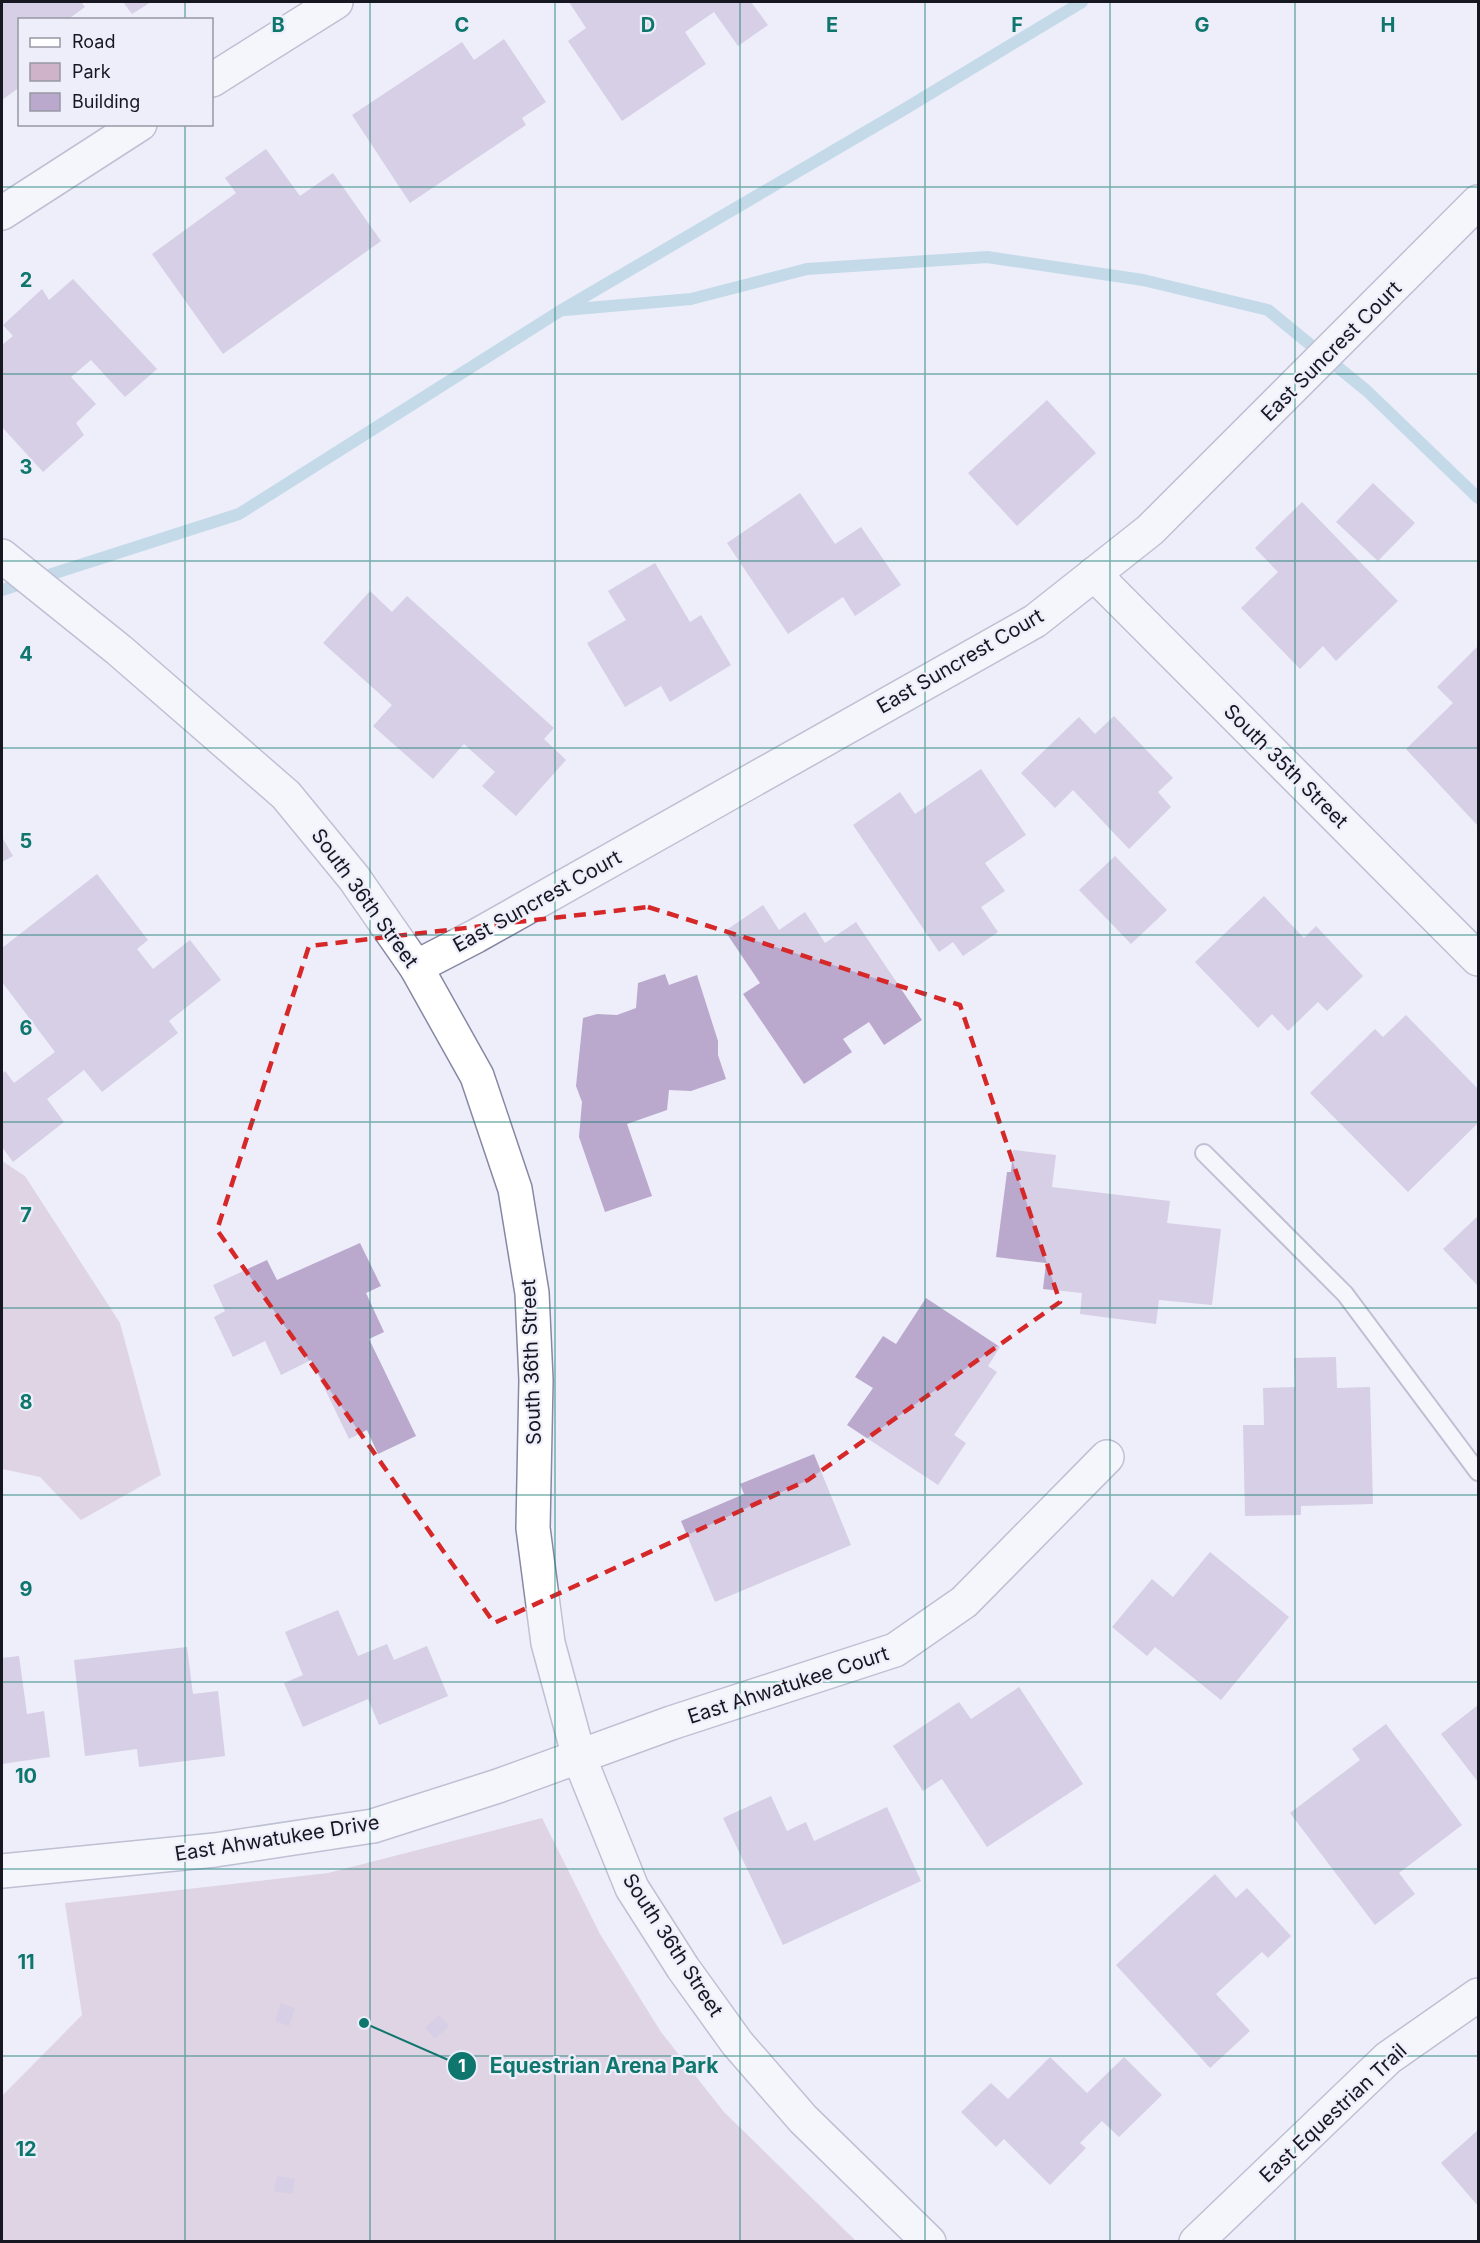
<svg xmlns="http://www.w3.org/2000/svg" width="1480" height="2243" font-family="Inter,sans-serif">
<rect width="100%" height="100%" fill="#edeefa"/>
<g fill="#cfb3c9">
<polygon points="2,1161 25,1176 120,1323 161,1475 81,1520 40,1477 2,1469"/>
<polygon points="542,1818 600,1934 661,2032 724,2112 856,2241 2,2242 2,2096 82,2015 65,1903 328,1873"/>
</g>
<g fill="none" stroke-linecap="round" stroke-linejoin="round">
<g stroke="#95c1d6" stroke-width="12">
<polyline points="565,310 691,299 807,269 987,257 1143,280 1268,310 1367,391 1478,498"/>
<polyline points="2,590 239,514 560,311 903,110 1082,2"/>
</g>
</g>
<g fill="#baa8cd">
<polygon points="2,2 81,2 85,7 67,20 20,20 20,87 2,100"/>
<polygon points="123,2 151,2 132,14"/>
<polygon points="569,2 751,2 768,25 738,46 714,12 685,32 706,64 622,121 568,41 586,28"/>
<polygon points="504,39 546,102 522,118 526,125 410,203 352,115 462,42 474,60"/>
<polygon points="266,149 300,196 333,173 381,241 223,354 152,254 236,193 225,178"/>
<polygon points="73,279 157,369 125,397 91,360 71,377 96,404 76,423 84,435 43,472 2,427 2,345 13,336 3,325 42,289 49,300"/>
<polygon points="1047,400 1096,453 1017,526 968,473"/>
<polygon points="1373,483 1415,523 1378,561 1336,522"/>
<polygon points="800,493 835,544 861,527 901,585 855,616 843,597 788,634 727,543"/>
<polygon points="1302,502 1398,601 1336,661 1323,646 1300,669 1241,608 1278,572 1255,548"/>
<polygon points="655,563 690,622 701,615 731,665 670,702 661,686 625,707 587,643 626,620 608,591"/>
<polygon points="370,591 392,612 407,596 554,728 544,739 566,760 516,816 482,786 495,772 464,744 433,779 373,726 392,705 323,643"/>
<polygon points="1478,646 1478,826 1406,749 1453,703 1437,687"/>
<polygon points="1114,716 1173,778 1158,792 1171,807 1129,849 1073,790 1055,808 1021,773 1079,717 1095,734"/>
<polygon points="981,769 1026,835 985,863 1005,891 981,907 998,932 963,956 953,942 939,952 853,825 900,792 915,814"/>
<polygon points="2,837 13,856 2,862"/>
<polygon points="1115,856 1167,910 1131,944 1079,890"/>
<polygon points="97,874 148,940 137,949 153,969 190,940 221,980 169,1021 178,1033 102,1092 84,1070 47,1099 64,1122 13,1162 2,1147 2,1074 5,1071 14,1083 55,1052 2,982 2,948"/>
<polygon points="1264,896 1304,938 1316,926 1363,976 1327,1011 1318,1002 1288,1031 1272,1014 1258,1028 1195,962"/>
<polygon points="763,905 779,930 805,912 825,943 856,922 922,1020 884,1045 869,1022 843,1039 852,1052 804,1084 743,994 760,983 725,931"/>
<polygon points="665,974 669,985 697,975 718,1041 718,1055 726,1079 691,1091 669,1090 667,1110 627,1124 652,1196 605,1212 579,1137 582,1102 576,1086 583,1018 597,1014 617,1015 636,1008 638,983"/>
<polygon points="1406,1015 1478,1089 1478,1123 1408,1192 1310,1093 1375,1029 1383,1037"/>
<polygon points="1013,1150 1056,1155 1052,1187 1170,1201 1167,1223 1221,1229 1212,1305 1159,1300 1156,1324 1080,1314 1082,1293 1043,1289 1046,1263 996,1257 1007,1172 1011,1172"/>
<polygon points="1478,1216 1478,1286 1443,1249"/>
<polygon points="360,1243 381,1286 366,1293 384,1332 369,1339 416,1436 378,1454 367,1430 349,1439 311,1360 281,1375 265,1341 233,1357 214,1317 225,1311 213,1285 267,1260 277,1280"/>
<polygon points="926,1298 1000,1347 988,1366 997,1372 954,1435 966,1443 938,1485 847,1425 873,1388 855,1377 883,1336 896,1344"/>
<polygon points="1336,1357 1337,1388 1370,1387 1373,1504 1301,1506 1301,1515 1245,1516 1243,1425 1264,1425 1263,1388 1295,1387 1294,1358"/>
<polygon points="814,1454 851,1545 715,1602 681,1521 744,1494 740,1484"/>
<polygon points="1210,1552 1289,1617 1221,1700 1155,1647 1147,1656 1112,1627 1152,1579 1173,1597"/>
<polygon points="338,1610 358,1656 387,1644 394,1660 427,1646 448,1696 379,1725 368,1699 303,1727 284,1683 303,1675 285,1632"/>
<polygon points="187,1647 193,1694 218,1691 225,1756 139,1767 137,1749 85,1756 74,1660"/>
<polygon points="19,1656 27,1714 44,1711 50,1757 2,1764 2,1658"/>
<polygon points="1019,1687 1083,1784 987,1847 942,1779 923,1791 893,1746 959,1702 971,1719"/>
<polygon points="1478,1705 1478,1782 1441,1734"/>
<polygon points="1386,1724 1462,1825 1399,1873 1415,1894 1375,1925 1290,1813 1360,1760 1352,1749"/>
<polygon points="771,1796 787,1831 806,1822 814,1841 887,1807 921,1881 783,1945 723,1818"/>
<polygon points="1215,1874 1236,1898 1247,1888 1291,1936 1268,1958 1262,1952 1216,1994 1250,2031 1210,2068 1116,1965"/>
<polygon points="281,2003 295,2008 289,2026 275,2021"/>
<polygon points="439,2015 449,2026 435,2039 425,2028"/>
<polygon points="1050,2057 1087,2093 1124,2057 1162,2095 1119,2137 1102,2121 1080,2143 1086,2148 1050,2185 1004,2139 996,2147 961,2112 991,2083 1008,2099"/>
<polygon points="1478,2130 1478,2206 1441,2163"/>
<polygon points="277,2176 295,2179 292,2194 274,2191"/>
</g>
<g fill="none" stroke-linecap="round" stroke-linejoin="round">
<g stroke="#8688a4" stroke-width="20">
<polyline id="lane" points="1204,1153 1345,1294 1478,1472"/>
</g>
<g stroke="#8688a4" stroke-width="36">
<g id="street">
<polyline points="212,80 336,2"/>
<polyline points="2,213 140,124"/>
<polyline points="1094,574 1478,959"/>
<polyline points="416,967 476,936 1035,621 1150,530 1478,202"/>
<polyline points="2,1871 215,1850 373,1826 498,1786 671,1723 895,1650 964,1602 1107,1457"/>
<polyline points="1196,2242 1388,2058 1478,1995"/>
</g>
</g>
<g stroke="#8688a4" stroke-width="36">
<polyline id="secondary" points="2,556 119,650 286,795 354,878 416,967 477,1076 515,1189 532,1293 536,1380 533,1528 548,1643 579,1757 632,1888 683,1968 737,2043 803,2119 929,2242"/>
</g>
<use href="#lane" stroke="#fff" stroke-width="16"/>
<use href="#street" stroke="#fff" stroke-width="33"/>
<use href="#secondary" stroke="#fff" stroke-width="33"/>
</g>
<path d="M0 0H1480V2243H0ZM648 907 960 1005 1060 1302 808 1480 494 1623 217 1230 309 946Z" fill="#edeefa" fill-opacity=".55" fill-rule="evenodd"/>
<path fill="none" stroke="#d62828" stroke-width="4.5" stroke-dasharray="12 8" stroke-linejoin="round" d="M648 907 960 1005 1060 1302 808 1480 494 1623 217 1230 309 946Z"/>
<path fill="none" stroke="#0f766e" stroke-width="1.5" stroke-opacity="0.55" d="M185 2V20M370 2V2242M555 2V2242M740 2V2242M925 2V2242M1110 2V2242M1295 2V2242M185 124V2242M2 187H1478M2 374H1478M2 561H1478M2 748H1478M2 935H1478M2 1122H1478M2 1308H1478M2 1495H1478M2 1682H1478M2 1869H1478M2 2056H1478"/>
<g text-anchor="middle" stroke-width="4.5" stroke-linejoin="round" paint-order="stroke">
<g font-size="20" fill="#161721" stroke="#edeefa">
<text transform="translate(1331 351) rotate(-45)" y="7">East Suncrest Court</text>
<text transform="translate(960 661) rotate(-30)" y="7">East Suncrest Court</text>
<text transform="translate(1286 766) rotate(45)" y="7">South 35th Street</text>
<text transform="translate(365 898) rotate(54)" y="7">South 36th Street</text>
<text transform="translate(537 901) rotate(-29)" y="7">East Suncrest Court</text>
<text transform="translate(531 1362) rotate(-92)" y="7">South 36th Street</text>
<text transform="translate(788 1685) rotate(-18)" y="7">East Ahwatukee Court</text>
<text transform="translate(277 1838) rotate(-9)" y="7">East Ahwatukee Drive</text>
<text transform="translate(673 1945) rotate(57)" y="7">South 36th Street</text>
<text transform="translate(1333 2113) rotate(-43)" y="7">East Equestrian Trail</text>
</g>
</g>
<g font-size="20" text-anchor="middle" font-weight="bold" fill="#0f766e" stroke="#edeefa" stroke-width="4.5" stroke-linejoin="round" paint-order="stroke">
<text x="278" y="32">B</text>
<text x="462" y="32">C</text>
<text x="648" y="32">D</text>
<text x="832" y="32">E</text>
<text x="1017" y="32">F</text>
<text x="1202" y="32">G</text>
<text x="1388" y="32">H</text>
<text x="26" y="287">2</text>
<text x="26" y="474">3</text>
<text x="26" y="661">4</text>
<text x="26" y="848">5</text>
<text x="26" y="1035">6</text>
<text x="26" y="1222">7</text>
<text x="26" y="1409">8</text>
<text x="26" y="1596">9</text>
<text x="26" y="1783">10</text>
<text x="26" y="1969">11</text>
<text x="26" y="2156">12</text>
</g>
<path fill="none" stroke="#0f766e" stroke-width="2" d="M364 2023L462 2066"/>
<g fill="#0f766e" stroke="#edeefa" stroke-width="2">
<circle cx="364" cy="2023" r="6"/>
<circle cx="462" cy="2066" r="15"/>
</g>
<g font-size="18" text-anchor="middle" font-weight="bold" fill="#fff">
<text x="462" y="2072">1</text>
</g>
<g font-size="21" text-anchor="middle" font-weight="bold" fill="#0f766e" stroke="#edeefa" stroke-width="4.5" stroke-linejoin="round" paint-order="stroke">
<text x="604" y="2073">Equestrian Arena Park</text>
</g>
<rect width="1480" height="2243" fill="none" stroke="#161721" stroke-width="6"/>
<rect x="18" y="18" width="195" height="108" fill="#edeefa" stroke="#9798a3" stroke-width="1.5"/>
<rect x="30" y="38" width="30" height="9" fill="#ffffff" stroke="#9798a3" stroke-width="1.5"/>
<text x="72" y="48" font-size="18" fill="#161721">Road</text>
<rect x="30" y="63" width="30" height="18" fill="#cfb3c9" stroke="#9798a3" stroke-width="1.5"/>
<text x="72" y="78" font-size="18" fill="#161721">Park</text>
<rect x="30" y="93" width="30" height="18" fill="#baa8cd" stroke="#9798a3" stroke-width="1.5"/>
<text x="72" y="108" font-size="18" fill="#161721">Building</text>
</svg>
